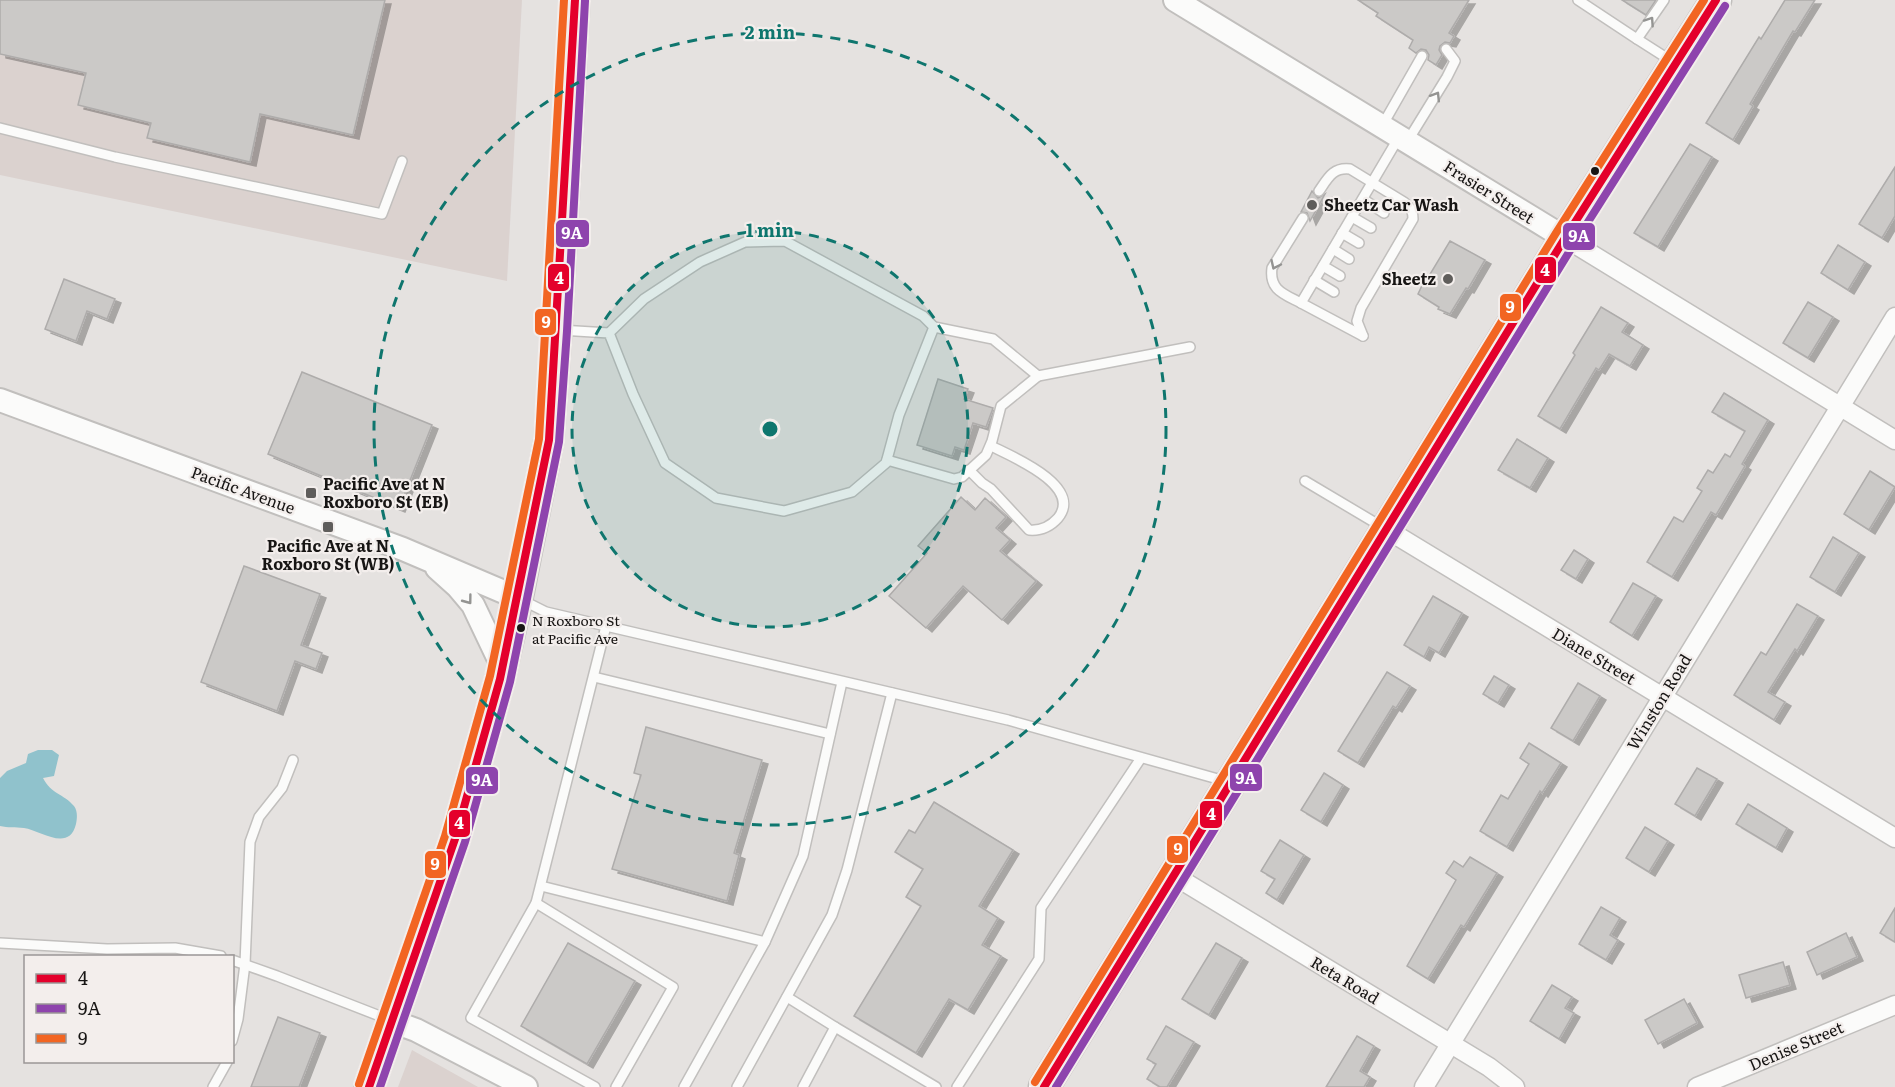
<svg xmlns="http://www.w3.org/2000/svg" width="1895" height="1087" font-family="Literata,serif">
<defs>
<filter id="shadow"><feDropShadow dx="6" dy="4" stdDeviation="0" flood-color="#0004"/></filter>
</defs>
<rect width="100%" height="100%" fill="#e5e2e0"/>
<g fill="#dbd2cf">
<polygon points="0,0 522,0 507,281 0,175"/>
<polygon points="412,1050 478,1087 398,1087"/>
</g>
<path fill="#90c2cc" d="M38 750H52L59 755 54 776 43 778C51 794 64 794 74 806 78 811 77 819 76 824 69 853 40 830 24 828 15 827 8 828 0 826V778L7 771 26 763 28 754Z"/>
<g fill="#cbc9c7" stroke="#aeacab" stroke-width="1.5" filter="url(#shadow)">
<polygon points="0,0 385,0 353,135 260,114 250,162 147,138 151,123 78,105 86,73 0,54"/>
<polygon points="1358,0 1469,0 1449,33 1454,36 1450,43 1445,42 1440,46 1439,50 1442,55 1436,65 1428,60 1429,55 1426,50 1421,49 1416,53 1409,48 1413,40 1376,16 1378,13"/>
<polygon points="1622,0 1656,0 1646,15"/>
<polygon points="1785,0 1815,0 1795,32 1793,31 1750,104 1753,106 1733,140 1706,123 1759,37 1761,39"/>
<polygon points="1690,144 1712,157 1658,247 1634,233"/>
<polygon points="1895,167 1895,216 1882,238 1859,224"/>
<polygon points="1312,191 1318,198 1325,194 1310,221 1307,213 1301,212"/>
<polygon points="1450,241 1485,260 1468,289 1466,288 1450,314 1438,309 1439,307 1418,294 1427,275 1429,276"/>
<polygon points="1838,245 1865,262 1848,290 1821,273"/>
<polygon points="64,279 115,299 107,319 87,311 76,341 45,329"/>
<polygon points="1808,302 1833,317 1808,358 1783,343"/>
<polygon points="1601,307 1628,323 1622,332 1643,345 1630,366 1609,354 1599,370 1596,368 1560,429 1538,416 1575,355 1573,353"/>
<polygon points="302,372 432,425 399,508 268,454"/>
<polygon points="938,379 968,389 964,399 993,408 986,427 973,423 964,450 955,447 952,456 917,445"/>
<polygon points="1724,393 1768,420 1742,464 1745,466 1716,515 1711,512 1672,577 1647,562 1674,517 1683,522 1702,491 1697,488 1708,470 1713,473 1725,454 1730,457 1745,431 1712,412"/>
<polygon points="1517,439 1548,458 1530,488 1498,470"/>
<polygon points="1870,471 1895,487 1869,530 1844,514"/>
<polygon points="961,497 975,510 985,498 1006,517 996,528 1010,540 1000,551 1036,581 1002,620 963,586 926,628 889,596 927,553 918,546"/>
<polygon points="1833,537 1859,553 1835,592 1810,577"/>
<polygon points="1574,550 1588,559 1576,579 1561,570"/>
<polygon points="244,566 320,594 301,645 322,653 316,669 295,661 277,711 201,682"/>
<polygon points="1633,583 1656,596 1632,636 1610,622"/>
<polygon points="1433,596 1462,613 1439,653 1429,647 1424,657 1404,645"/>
<polygon points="1797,604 1818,616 1797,651 1795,649 1768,692 1785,702 1774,720 1734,695 1761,652 1766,655"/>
<polygon points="1387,672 1410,686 1396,708 1393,706 1358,763 1338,751"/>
<polygon points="1494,676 1509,685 1498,703 1483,694"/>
<polygon points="1578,683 1600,696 1573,741 1551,728"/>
<polygon points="646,727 762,760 734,853 739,855 727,901 612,869 641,775 634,773"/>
<polygon points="1529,743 1561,763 1542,793 1540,791 1507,847 1480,831 1501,795 1508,799 1529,764 1520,758"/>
<polygon points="1697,768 1717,779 1695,816 1675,804"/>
<polygon points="1324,773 1343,785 1321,822 1301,810"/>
<polygon points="934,802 1013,850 979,906 998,918 982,945 1001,956 968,1010 949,999 916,1053 854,1016 921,906 906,897 923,869 895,852 909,830 915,833"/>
<polygon points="1748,804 1787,828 1776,848 1736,824"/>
<polygon points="1645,827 1668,841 1649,872 1626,858"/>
<polygon points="1280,840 1304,855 1277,900 1266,893 1275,879 1261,871"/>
<polygon points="1470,857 1497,873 1464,927 1461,925 1428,979 1407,966 1456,880 1446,873 1454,861 1463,867"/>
<polygon points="1601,907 1620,918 1610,935 1618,940 1606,960 1579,944"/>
<polygon points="1895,908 1895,942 1880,933"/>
<polygon points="1846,933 1857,957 1817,975 1807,952"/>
<polygon points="568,943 635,981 587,1064 521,1026"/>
<polygon points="1216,943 1242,958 1209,1015 1182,999"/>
<polygon points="1783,962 1790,985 1746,998 1739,975"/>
<polygon points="1552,985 1572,997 1565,1008 1574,1013 1559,1039 1530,1021"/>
<polygon points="1684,999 1697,1023 1658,1044 1645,1020"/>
<polygon points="278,1017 320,1033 299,1087 251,1087"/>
<polygon points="1166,1026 1194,1042 1167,1087 1160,1087 1147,1079 1156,1064 1147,1059"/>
<polygon points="1357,1036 1374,1046 1360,1071 1370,1077 1364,1087 1326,1087"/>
</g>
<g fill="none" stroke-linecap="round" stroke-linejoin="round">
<g stroke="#c1bfbd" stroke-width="12">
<g id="service">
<polyline points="1578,0 1637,39"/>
<polyline points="1664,0 1637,39 1673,62"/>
<polyline points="1382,126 1422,56"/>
<polyline points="0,128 115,157 382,214 402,161"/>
<polyline points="1407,142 1447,77 1455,61 1446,49"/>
<path d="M1319 191C1328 178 1333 167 1350 169L1404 202C1410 207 1413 210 1413 219L1361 308 1357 321 1363 336"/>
<polyline points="1363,199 1384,213"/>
<polyline points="1352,217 1371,228"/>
<polyline points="1342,233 1359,243"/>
<polyline points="1333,249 1349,259"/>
<polyline points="1323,266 1340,276"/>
<polyline points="1314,280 1334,292"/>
<path d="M1301 303C1284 294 1269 290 1272 268L1303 218"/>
<polyline points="934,327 993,339 1038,376 1190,347"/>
<polyline points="560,330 609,333 644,299 700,262 745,242 785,241 923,316 934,327 899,415 886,463 852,492 784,511 716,498 665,463 633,394 609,333"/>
<polyline points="1363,336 1301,303 1399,137"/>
<polyline points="887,460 954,479 962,477 986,455 992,441 1001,406 1038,376"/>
<path d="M969 470 982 483 991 489 1029 530C1041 531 1050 527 1058 518 1084 486 1011 456 991 446"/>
<polyline points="1305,481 1384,528"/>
<polyline points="522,600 546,612 1008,720 1225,781"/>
<polyline points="594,677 830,734"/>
<polyline points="541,886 765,942"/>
<polyline points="536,903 673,987 616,1087"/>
<polyline points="0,943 107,949 175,948 221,956"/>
<polyline points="232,960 277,976 390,1020"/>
<polyline points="787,997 835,1027 803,1087"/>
<polyline points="835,1027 936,1087"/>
<polyline points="232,1041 238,1019 245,964 250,842 259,817 282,788 293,760"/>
<polyline points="213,1087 227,1062"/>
<polyline points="595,1087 471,1018 536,903 606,626"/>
<polyline points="684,1087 765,942 803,856 842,682"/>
<polyline points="737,1087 832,915 847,870 892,693"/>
<polyline points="957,1087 1039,959 1041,908 1141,758"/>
</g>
</g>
<g stroke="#c1bfbd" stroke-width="21">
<g id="minor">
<polyline points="1565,238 1895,440"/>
<polyline points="1386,529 1895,838"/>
<polyline points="1173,875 1489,1067 1515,1087"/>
<polyline points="1424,1087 1895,317"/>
<polyline points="1697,1087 1895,1005"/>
</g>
</g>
<g stroke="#c1bfbd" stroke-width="26">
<g id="tertiary">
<polyline points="1175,0 1565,238"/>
<polyline points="0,400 403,549 518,598"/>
<polyline points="437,568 457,586 473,605 503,668"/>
<polyline points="391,1021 416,1030 526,1087"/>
</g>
</g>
<g stroke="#c1bfbd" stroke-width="32">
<polyline id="primary" points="369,1087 455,839 500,679 518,598 549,440 557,330 575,0"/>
</g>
<g stroke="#c1bfbd" stroke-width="33">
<polyline id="trunk" points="1044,1087 1565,238 1716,0"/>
</g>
<use href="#service" stroke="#fbfbfa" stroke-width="9"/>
<use href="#minor" stroke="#fbfbfa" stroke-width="18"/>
<use href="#tertiary" stroke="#fbfbfa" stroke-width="22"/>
<use href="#primary" stroke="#fbfbfa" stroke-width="28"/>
<use href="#trunk" stroke="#fbfbfa" stroke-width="30"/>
<g stroke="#f3eeec" stroke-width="12">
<g id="bus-1">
<polyline points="369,1087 455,839 500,679 549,440 575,0"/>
<polyline points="1044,1087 1565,238 1716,0"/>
</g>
</g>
<g stroke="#f3eeec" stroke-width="12">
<g id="bus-2">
<polyline points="380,1087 465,842 510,682 559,442 567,331 585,1"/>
<polyline points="1056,1087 1574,244 1725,6"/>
</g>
</g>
<g stroke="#f3eeec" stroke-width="12">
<g id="bus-3">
<polyline points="1035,1082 1556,233 1704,0"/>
<polyline points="359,1084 445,836 490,676 539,439 564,0"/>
</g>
</g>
<use href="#bus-1" stroke="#e4002b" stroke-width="8"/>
<use href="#bus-2" stroke="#8e44ad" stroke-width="8"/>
<use href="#bus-3" stroke="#f26522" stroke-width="8"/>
</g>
<defs><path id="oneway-chevron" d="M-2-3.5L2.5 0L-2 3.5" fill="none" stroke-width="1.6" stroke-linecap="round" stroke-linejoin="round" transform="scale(1.5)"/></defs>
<g stroke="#949492">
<use href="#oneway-chevron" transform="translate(1650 21) rotate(-56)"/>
<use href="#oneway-chevron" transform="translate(1436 96) rotate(-58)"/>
<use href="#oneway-chevron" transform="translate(1275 265) rotate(115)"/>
<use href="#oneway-chevron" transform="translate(468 600) rotate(53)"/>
</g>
<circle cx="770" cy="429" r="198" fill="#0f766e" fill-opacity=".12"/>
<g fill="none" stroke="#0f766e" stroke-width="3" stroke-dasharray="10 8">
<circle cx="770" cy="429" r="198"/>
<circle cx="770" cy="429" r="396"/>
</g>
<g fill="#171514" stroke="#f3eeec" stroke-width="2">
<circle cx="1595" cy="171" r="5"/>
<circle cx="521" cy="628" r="5"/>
</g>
<g fill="#5f5d5b" stroke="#f3eeec" stroke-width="2">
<circle cx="1312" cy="205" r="6"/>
<circle cx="1448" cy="279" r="6"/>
<rect x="305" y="487" width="12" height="12" rx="3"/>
<rect x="322" y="521" width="12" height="12" rx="3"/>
</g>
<g text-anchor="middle" stroke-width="4.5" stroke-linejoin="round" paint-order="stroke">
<g font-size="14" fill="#171514" stroke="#f3eeec" text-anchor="start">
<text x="532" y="626">N Roxboro St<tspan x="532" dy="18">at Pacific Ave</tspan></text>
</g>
<g font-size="16" fill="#171514" stroke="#f3eeec">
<text transform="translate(1489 192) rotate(32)" y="6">Frasier Street</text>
<text transform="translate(243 490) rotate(20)" y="6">Pacific Avenue</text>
<text transform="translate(1594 656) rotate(31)" y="6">Diane Street</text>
<text transform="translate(1659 702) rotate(-59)" y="6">Winston Road</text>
<text transform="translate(1345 980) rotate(31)" y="6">Reta Road</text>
<text transform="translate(1796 1046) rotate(-23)" y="6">Denise Street</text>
</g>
<g font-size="16" font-weight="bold" fill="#171514" stroke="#f3eeec" text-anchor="start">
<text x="1324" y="211">Sheetz Car Wash</text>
<text x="1436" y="285" text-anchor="end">Sheetz</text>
<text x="323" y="490">Pacific Ave at N<tspan x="323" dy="18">Roxboro St (EB)</tspan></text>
<text x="328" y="552" text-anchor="middle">Pacific Ave at N<tspan x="328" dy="18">Roxboro St (WB)</tspan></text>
</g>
</g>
<circle cx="770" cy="429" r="9" fill="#0f766e" stroke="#f3eeec" stroke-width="3"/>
<g font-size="18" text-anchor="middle" font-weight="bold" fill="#0f766e" stroke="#f3eeec" stroke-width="4.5" stroke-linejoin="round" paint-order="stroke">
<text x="770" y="39">2 min</text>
<text x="770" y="237">1 min</text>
</g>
<g stroke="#f3eeec" stroke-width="2">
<rect x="555" y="219" width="35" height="29" rx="6" fill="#8e44ad"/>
<rect x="1562" y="222" width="34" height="29" rx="6" fill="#8e44ad"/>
<rect x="1534" y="256" width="23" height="28" rx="6" fill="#e4002b"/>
<rect x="547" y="263" width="23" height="29" rx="6" fill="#e4002b"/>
<rect x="1499" y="293" width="23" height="29" rx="6" fill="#f26522"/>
<rect x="534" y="308" width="23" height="28" rx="6" fill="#f26522"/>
<rect x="1229" y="763" width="34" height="29" rx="6" fill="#8e44ad"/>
<rect x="465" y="766" width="34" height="29" rx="6" fill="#8e44ad"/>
<rect x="1199" y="800" width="24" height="29" rx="6" fill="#e4002b"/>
<rect x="448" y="809" width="23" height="29" rx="6" fill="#e4002b"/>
<rect x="1166" y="835" width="23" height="29" rx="6" fill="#f26522"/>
<rect x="424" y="850" width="23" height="29" rx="6" fill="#f26522"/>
</g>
<g font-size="16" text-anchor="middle" font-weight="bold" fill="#fff">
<text x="572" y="239">9A</text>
<text x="1579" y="242">9A</text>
<text x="1545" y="276">4</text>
<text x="559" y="284">4</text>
<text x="1510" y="313">9</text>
<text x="546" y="328">9</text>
<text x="1246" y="784">9A</text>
<text x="482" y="786">9A</text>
<text x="1211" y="820">4</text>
<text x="459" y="829">4</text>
<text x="1178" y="855">9</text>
<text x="435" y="870">9</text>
</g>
<rect x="24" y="955" width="210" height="108" fill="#f3eeec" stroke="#9b9796" stroke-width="1.5"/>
<rect x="36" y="974" width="30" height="9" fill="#e4002b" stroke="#9b9796" stroke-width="1.5"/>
<text x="78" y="985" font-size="18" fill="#171514">4</text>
<rect x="36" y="1004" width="30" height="9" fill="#8e44ad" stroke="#9b9796" stroke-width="1.5"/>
<text x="78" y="1015" font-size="18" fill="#171514">9A</text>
<rect x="36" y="1034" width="30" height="9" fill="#f26522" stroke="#9b9796" stroke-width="1.5"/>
<text x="78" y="1045" font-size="18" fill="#171514">9</text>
</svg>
